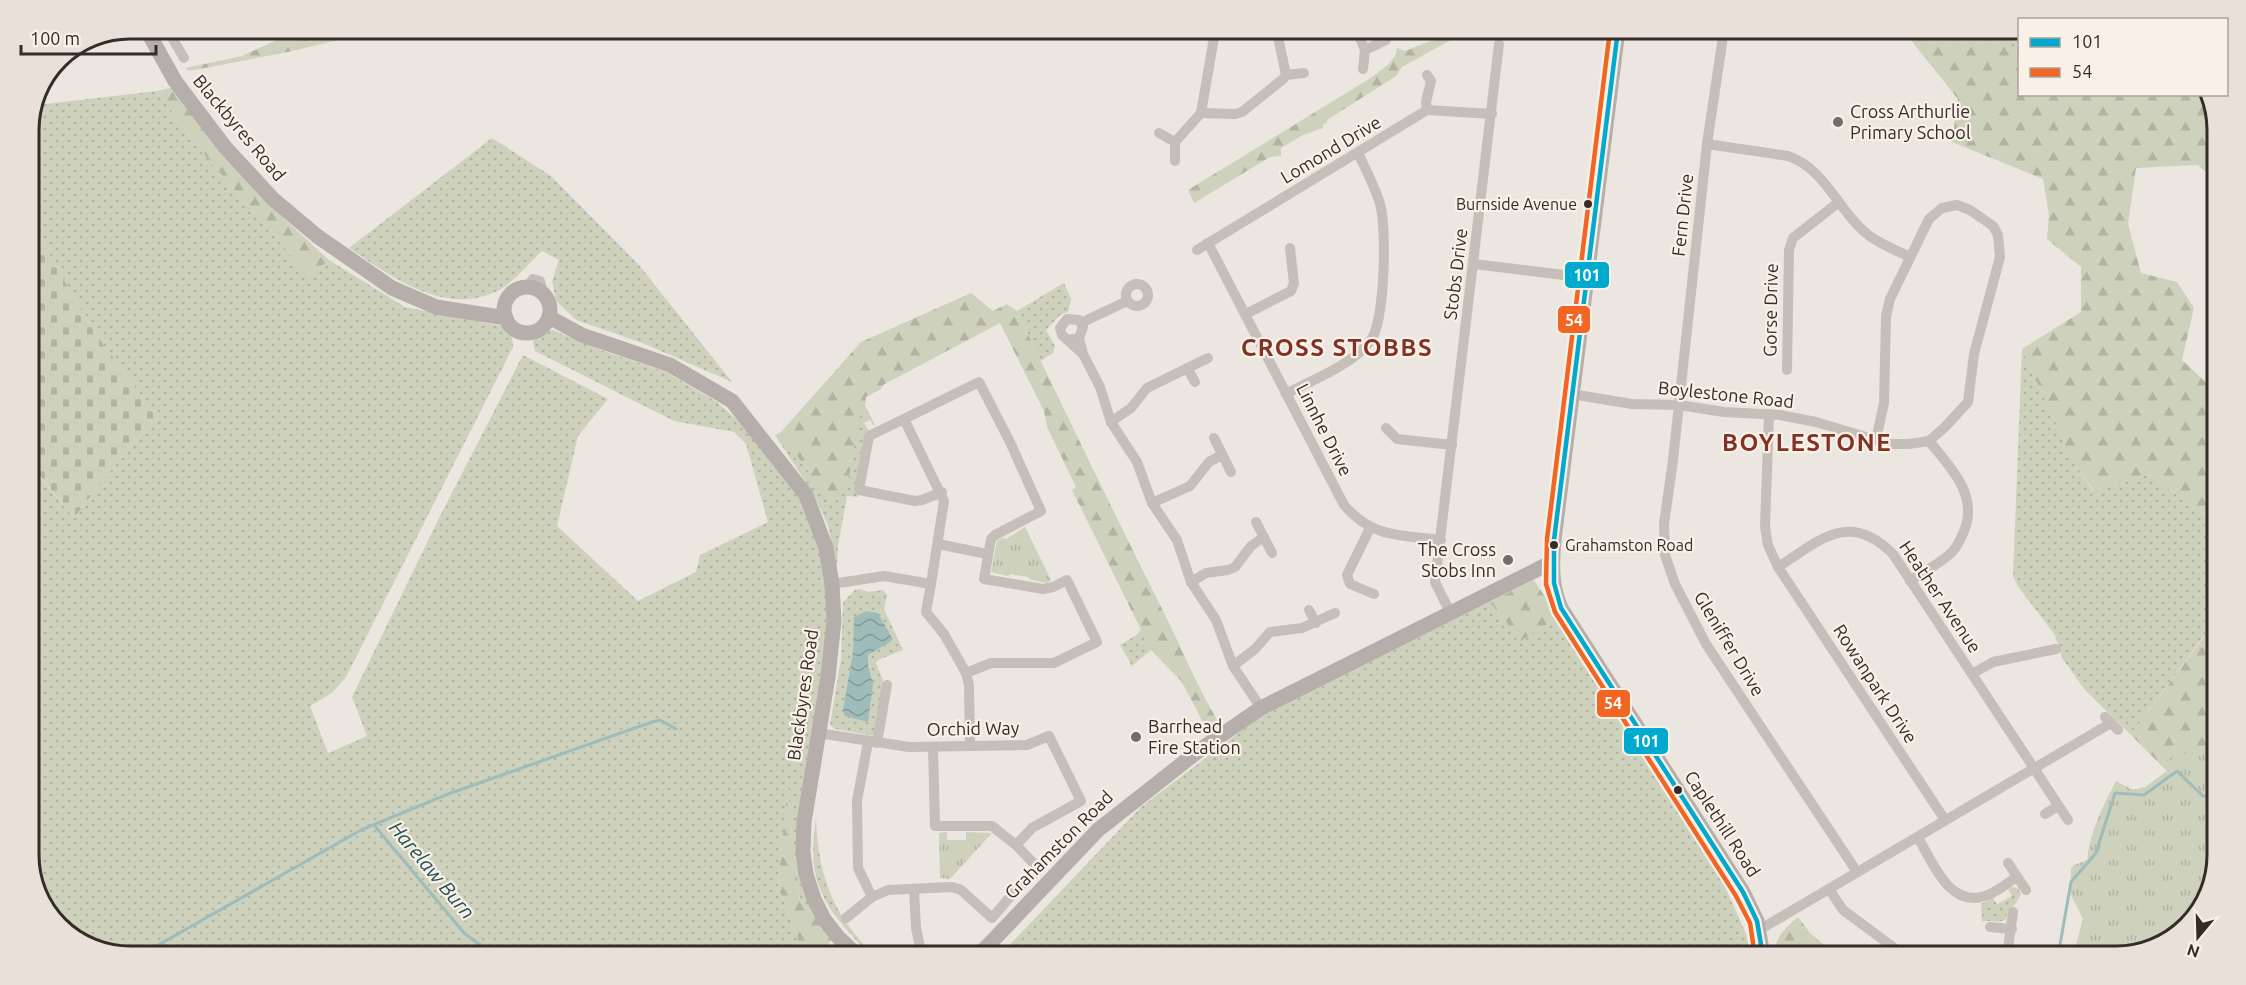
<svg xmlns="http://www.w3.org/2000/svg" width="2246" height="985" font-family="Ubuntu,sans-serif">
<defs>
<pattern id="grass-dots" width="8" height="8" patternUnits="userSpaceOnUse" patternTransform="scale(1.5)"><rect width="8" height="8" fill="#ced1bc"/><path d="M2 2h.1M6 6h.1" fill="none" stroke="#b2b4a2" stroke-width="1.8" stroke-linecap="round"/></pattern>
<pattern id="forest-firs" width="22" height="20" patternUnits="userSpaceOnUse" patternTransform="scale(1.5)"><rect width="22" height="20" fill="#ced1bc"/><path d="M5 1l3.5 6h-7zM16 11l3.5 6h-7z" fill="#b2b4a2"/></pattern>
<pattern id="cemetery-stones" width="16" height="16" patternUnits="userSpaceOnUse" patternTransform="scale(1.5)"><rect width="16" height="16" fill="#ced1bc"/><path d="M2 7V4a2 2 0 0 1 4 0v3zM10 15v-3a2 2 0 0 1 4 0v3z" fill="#b2b4a2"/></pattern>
<pattern id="park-tufts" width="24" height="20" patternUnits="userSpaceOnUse" patternTransform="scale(1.5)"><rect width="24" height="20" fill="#ced1bc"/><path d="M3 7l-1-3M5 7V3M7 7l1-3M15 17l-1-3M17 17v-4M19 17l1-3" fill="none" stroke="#b2b4a2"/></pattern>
<pattern id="water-waves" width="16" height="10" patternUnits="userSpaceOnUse" patternTransform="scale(1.5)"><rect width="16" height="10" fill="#9ebdba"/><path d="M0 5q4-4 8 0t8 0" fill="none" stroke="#829a97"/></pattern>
</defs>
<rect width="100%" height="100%" fill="#ece6e1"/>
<g fill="url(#grass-dots)">
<polygon points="1983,29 2019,29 2019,55 1987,34"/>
<polygon points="157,91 196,145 309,276 329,260 405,307 501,326 512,335 513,347 346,677 332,693 310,706 328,753 367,736 352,697 440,516 523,355 608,399 578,436 557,526 638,601 696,572 700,555 768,522 746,444 734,432 674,421 535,351 533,342 538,332 553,330 604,351 666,372 717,402 751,432 806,508 821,557 830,606 825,668 796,842 817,920 800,900 792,837 788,788 778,886 798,938 789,956 130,956 91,949 46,912 29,862 29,476 34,470 74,518 125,452 157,418 93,330 29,220 29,123 37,105"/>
<path d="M492 138 551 176 639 265 732 382 645 344 576 320 556 301 552 281 559 260 542 251C528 264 511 286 493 293 442 315 389 275 349 248Z"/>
<polygon points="1064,283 1071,299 1068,312 1060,315 1046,330 1055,346 1053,353 1041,361 1017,311"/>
<polygon points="2022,349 2073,461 2093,491 2148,474 2213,521 2212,622 2203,637 2131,735 2085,690 2062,658 2055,635 2019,588 2013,576"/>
<polygon points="868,411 875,425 873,425 870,420 864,423 869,431 865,433 854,493 858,494 858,497 847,496 838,546 837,569 828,525 813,493 775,435 781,432 801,460 854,443 860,414"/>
<polygon points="860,589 868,592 883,590 887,595 884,609 903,650 878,660 876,663 884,683 874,736 835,729 830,725 841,659 843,602 855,590"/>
<polygon points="1490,602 1521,640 1558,617 1723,882 1746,934 1751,956 999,956 1141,807 1265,713"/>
<polygon points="1141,629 1151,650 1132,666 1120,645 1138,634"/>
<path d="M816 818C819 880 832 911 874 956H871C827 909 805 887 816 818Z"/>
<path d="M2012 887 2018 888 2021 895 2013 907 2008 911 2006 919C1999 924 1990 919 1982 922L1981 904 1993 898 1997 904 2012 896 2008 889Z"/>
</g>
<g fill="url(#forest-firs)">
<polygon points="1902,29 1983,29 2019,55 2020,94 2207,95 2217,123 2217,181 2198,165 2136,168 2128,224 2141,273 2177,282 2194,308 2182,360 2215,391 2213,521 2148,474 2094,491 2073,461 2022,349 2081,312 2081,267 2047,239 2049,215 2043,179 1952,142 1958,99"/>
<path d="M1456 31H1467L1402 67 1396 76 1327 120V123L1323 124V128L1303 135 1281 148V156L1270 157 1194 203 1188 190 1369 79C1380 71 1396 62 1397 48L1405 51Z"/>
<polygon points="288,35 359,35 288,52 189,71 185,68 242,56"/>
<polygon points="175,87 264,200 329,260 309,276 196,145 157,91"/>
<path d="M971 293 993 311 1007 304 1017 311C1064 410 1112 509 1161 607 1181 646 1197 687 1220 725L1209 734 1182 682 1151 650 1072 490 1076 487 1047 427 1044 411 1000 323 883 385 881 389 866 397 865 406 868 411 860 415 849 477 836 501 824 495 781 432 861 342Z"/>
<polygon points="1534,580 1558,617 1521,641 1490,602"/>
<polygon points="2212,622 2211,795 2167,771 2131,735 2203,638"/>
<polygon points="788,783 792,837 800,900 832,938 823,956 789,956 798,938 778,886"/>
<path d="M1798 917 1810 933 1838 956H1773C1775 938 1784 929 1798 917Z"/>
</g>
<polygon fill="url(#cemetery-stones)" points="29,220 93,330 157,418 125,452 74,518 35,470 29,476"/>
<g fill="url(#park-tufts)">
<polygon points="1025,527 1051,580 1046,583 1029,579 1028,577 1011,574 1008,576 991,572 997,541 1002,538 1006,539"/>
<path d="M2211 747 2210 894 2172 940 2117 956H2073L2083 919 2070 893 2071 869 2074 865 2087 860C2090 831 2103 806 2116 781L2133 790 2145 787 2167 771 2161 764 2172 757Z"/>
<polygon points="947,832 947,840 966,840 966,832 992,833 950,879 940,878 939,833"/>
</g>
<polygon fill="url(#water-waves)" points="866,611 878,613 892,638 890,642 868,655 868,665 873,684 868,722 845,716 843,710 853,652 854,617"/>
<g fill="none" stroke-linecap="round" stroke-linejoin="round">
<g stroke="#9ebdba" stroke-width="3">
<polyline points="374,825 464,933 495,956"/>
<polyline points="139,956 361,830 448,794 652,722 660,720 676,729"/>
<polyline points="2058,956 2071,882 2096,853 2115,793 2144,795 2177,771 2203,796 2211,796"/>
</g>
<g stroke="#c5beb9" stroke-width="10">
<polyline points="1724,30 1707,144 1673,460 1664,524 1665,555 1675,584 1706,644 1857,872"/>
<polyline points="1357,31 1365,50 1363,69"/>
<polyline points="171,36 184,58"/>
<polyline points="1365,50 1386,40"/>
<polyline points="1286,75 1304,73"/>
<polyline points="1427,110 1426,102 1431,81 1427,75"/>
<polyline points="1201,113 1235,114 1242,112 1283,79 1286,75 1277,32"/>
<polyline points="1159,133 1175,142 1201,113 1215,32"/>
<polyline points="1175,142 1175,161"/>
<path d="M1707 144 1788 156C1827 169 1839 214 1871 237 1883 245 1897 251 1910 257"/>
<path d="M1208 243 1344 505C1372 538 1400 535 1441 540"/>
<polyline points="1197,250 1427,110 1492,114"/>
<polyline points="1474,264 1588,278"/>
<circle cx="1137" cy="295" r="11"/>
<polyline points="527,287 533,279 540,281 543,293"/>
<polyline points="1246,314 1291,291 1294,283 1290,248"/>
<polyline points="1081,323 1127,301"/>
<polyline points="1068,340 1079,338 1083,327 1079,320 1067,319 1060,328 1062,335 1083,354 1079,338"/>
<polyline points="1083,354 1100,387 1111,422 1137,462 1152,503 1177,540 1191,582 1216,620 1233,666 1261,708"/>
<polyline points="1187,368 1195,382"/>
<polyline points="1787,370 1789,250 1793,238 1839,202"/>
<path d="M1286 394C1312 380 1354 364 1371 340 1385 321 1387 227 1380 204 1375 187 1366 170 1358 153"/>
<polyline points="1571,394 1632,404 1679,405 1724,412 1780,415 1816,422 1876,440 1892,444 1909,444 1929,441 1945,427 1968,402 1974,354 2000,257 1998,235 1993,226 1970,210 1957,205 1942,208 1929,219 1890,299 1886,316 1884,403 1876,440"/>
<polyline points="1769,414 1765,527 1768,545 1778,567 1945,820"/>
<polyline points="904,419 869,436 859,490 915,501 922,500 942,492"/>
<polyline points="1111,422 1131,408 1147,388 1208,358"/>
<polyline points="1386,428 1397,439 1452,445"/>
<polyline points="1214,438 1231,472"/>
<polyline points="1152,503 1190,486 1209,462 1222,455"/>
<polyline points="1256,522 1272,553"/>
<polyline points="1370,528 1347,575 1350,584 1374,594"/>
<polyline points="938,544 987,554"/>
<path d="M1778 567C1820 540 1849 510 1893 554L2068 820"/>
<path d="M1910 581C1923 572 1941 563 1952 552 1958 546 1961 538 1964 531 1979 495 1950 467 1929 441"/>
<polyline points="1191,582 1206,573 1228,570 1235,567 1251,546 1264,537"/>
<polyline points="832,584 884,576 931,584 944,501 904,419 979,382 1010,442 1041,511 995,535 991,539 984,579 1043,589 1053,587 1067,580 1097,642 1054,663 991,663 966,673 944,634 926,612 931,584"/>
<polyline points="1309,610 1316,623"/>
<polyline points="1450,612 1435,582 1499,44"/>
<polyline points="1233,666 1255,649 1270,632 1302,628 1335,613"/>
<polyline points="966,673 969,685 970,746"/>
<polyline points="1972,674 1993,662 2056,649"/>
<polyline points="2105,717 2118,730"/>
<polyline points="818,733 909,747 1027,745 1049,736 1081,801 1032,828 1016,845 1039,869 1015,891 992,918 961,890 952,887 888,890 872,897 858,868 857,801 868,742"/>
<polyline points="877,743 887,685"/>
<polyline points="933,747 935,826 992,826 1016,845"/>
<polyline points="2045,814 2058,806"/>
<path d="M1918 838C1933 862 1949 908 1985 896 1996 893 2007 883 2017 877"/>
<polyline points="2008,863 2026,890"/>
<polyline points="1829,889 1843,910 1905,956"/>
<polyline points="914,890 916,928 922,956"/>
<polyline points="846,918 872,897"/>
<polyline points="1990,927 2012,929"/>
<polyline points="1759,930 2111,723"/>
<polyline points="2007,956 2013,912"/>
</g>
<g stroke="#b6aeaa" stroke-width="15">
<path d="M1618 30 1554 540C1552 564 1551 586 1561 608L1743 892 1757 921 1763 956"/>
<polyline points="150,36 175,81 225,147 273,199 317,236 392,288 436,307 506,318"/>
<circle cx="527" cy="310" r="23"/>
<polyline points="549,317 582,335 670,365 732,401 806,495 826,548 832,584 834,621 828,677 804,822 803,852 806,874 814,899 824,919 838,937 858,956"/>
<polyline points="978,956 1098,830 1197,752 1261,708 1552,562"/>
</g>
<g stroke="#f9f0e8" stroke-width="9">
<polyline id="bus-1" points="1618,30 1554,540 1554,583 1561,608 1743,892 1757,921 1763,956"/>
</g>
<g stroke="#f9f0e8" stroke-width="9">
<polyline id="bus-2" points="1610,30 1547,539 1546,584 1555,612 1736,896 1750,923 1755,956"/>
</g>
<use href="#bus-1" stroke="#00a9ce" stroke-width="4.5"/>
<use href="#bus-2" stroke="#f26522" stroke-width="4.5"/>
</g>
<g fill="#756c69" stroke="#f9f0e8" stroke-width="2">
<circle cx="1838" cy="122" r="6"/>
<circle cx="1508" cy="560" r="6"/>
<circle cx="1136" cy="737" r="6"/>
</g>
<g fill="#352b28" stroke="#f9f0e8" stroke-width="2">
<circle cx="1588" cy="204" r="5"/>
<circle cx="1554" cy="545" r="5"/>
<circle cx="1678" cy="790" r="5"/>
</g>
<g text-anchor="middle" stroke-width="4.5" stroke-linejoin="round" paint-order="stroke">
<g font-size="16" fill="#352b28" stroke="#f9f0e8" text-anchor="end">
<text x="1577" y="210">Burnside Avenue</text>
<text x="1565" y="551" text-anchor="start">Grahamston Road</text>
</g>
<g font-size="18" fill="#352b28" stroke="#f9f0e8" text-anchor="start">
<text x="1850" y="118">Cross Arthurlie<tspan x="1850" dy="21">Primary School</tspan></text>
<text x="1496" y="556" text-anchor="end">The Cross<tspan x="1496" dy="21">Stobs Inn</tspan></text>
<text x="1148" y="733">Barrhead<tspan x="1148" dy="21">Fire Station</tspan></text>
</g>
<g font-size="18" fill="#352b28" stroke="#f9f0e8">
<text transform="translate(239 128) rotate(50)" y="6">Blackbyres Road</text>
<text transform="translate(1331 150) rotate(-31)" y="6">Lomond Drive</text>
<text transform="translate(1683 215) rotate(-84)" y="6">Fern Drive</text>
<text transform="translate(1456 274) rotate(-83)" y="6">Stobs Drive</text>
<text transform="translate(1771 310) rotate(-89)" y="6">Gorse Drive</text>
<text transform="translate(1726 395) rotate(6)" y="6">Boylestone Road</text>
<text transform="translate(1324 430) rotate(63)" y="6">Linnhe Drive</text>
<text transform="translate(1940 597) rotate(56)" y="6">Heather Avenue</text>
<text transform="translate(1729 644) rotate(59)" y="6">Gleniffer Drive</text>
<text transform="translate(1875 684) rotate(57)" y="6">Rowanpark Drive</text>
<text transform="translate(803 695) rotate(-82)" y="6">Blackbyres Road</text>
<text transform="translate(973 729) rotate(-1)" y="6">Orchid Way</text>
<text transform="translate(1722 824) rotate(57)" y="6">Caplethill Road</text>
<text transform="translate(1059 845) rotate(-45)" y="6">Grahamston Road</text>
</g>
<g font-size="20" font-style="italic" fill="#205554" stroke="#f9f0e8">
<text transform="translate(432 870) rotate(50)" y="7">Harelaw Burn</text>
</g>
<g font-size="24" font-weight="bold" letter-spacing="1.5" fill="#803325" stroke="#f9f0e8">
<text x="1337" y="356">CROSS STOBBS</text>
<text x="1807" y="451">BOYLESTONE</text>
</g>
</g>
<path d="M0 0H2246V985H0ZM130 39H2116A91 91 0 0 1 2207 130V855A91 91 0 0 1 2116 946H130A91 91 0 0 1 39 855V130A91 91 0 0 1 130 39Z" fill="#e9e0d9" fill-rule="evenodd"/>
<path fill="none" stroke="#352b28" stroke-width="3" d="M130 39H2116A91 91 0 0 1 2207 130V855A91 91 0 0 1 2116 946H130A91 91 0 0 1 39 855V130A91 91 0 0 1 130 39Z"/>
<g stroke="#f9f0e8" stroke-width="2">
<rect x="1564" y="261" width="46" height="28" rx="6" fill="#00a9ce"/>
<rect x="1557" y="305" width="34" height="29" rx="6" fill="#f26522"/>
<rect x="1596" y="689" width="35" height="29" rx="6" fill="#f26522"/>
<rect x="1623" y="727" width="46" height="28" rx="6" fill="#00a9ce"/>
</g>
<g font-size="16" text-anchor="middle" font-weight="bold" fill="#fff">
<text x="1587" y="281">101</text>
<text x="1574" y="326">54</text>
<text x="1613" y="709">54</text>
<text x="1646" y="747">101</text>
</g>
<rect x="2018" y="18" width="210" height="78" fill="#f9f0e8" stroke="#aba19b" stroke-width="1.5"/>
<rect x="2030" y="38" width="30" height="9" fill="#00a9ce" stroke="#aba19b" stroke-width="1.5"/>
<text x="2072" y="48" font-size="18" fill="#352b28">101</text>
<rect x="2030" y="68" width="30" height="9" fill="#f26522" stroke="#aba19b" stroke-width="1.5"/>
<text x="2072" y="78" font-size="18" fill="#352b28">54</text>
<g transform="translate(2198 937) rotate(199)" stroke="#f9f0e8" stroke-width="4.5" paint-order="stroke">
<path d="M0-4.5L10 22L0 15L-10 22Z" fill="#352b28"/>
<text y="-9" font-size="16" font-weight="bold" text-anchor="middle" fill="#352b28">N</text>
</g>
<path d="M21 45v9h135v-9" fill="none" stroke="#352b28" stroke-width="3"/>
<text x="30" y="45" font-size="18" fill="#352b28" stroke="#f9f0e8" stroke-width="4.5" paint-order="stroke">100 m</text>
</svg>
